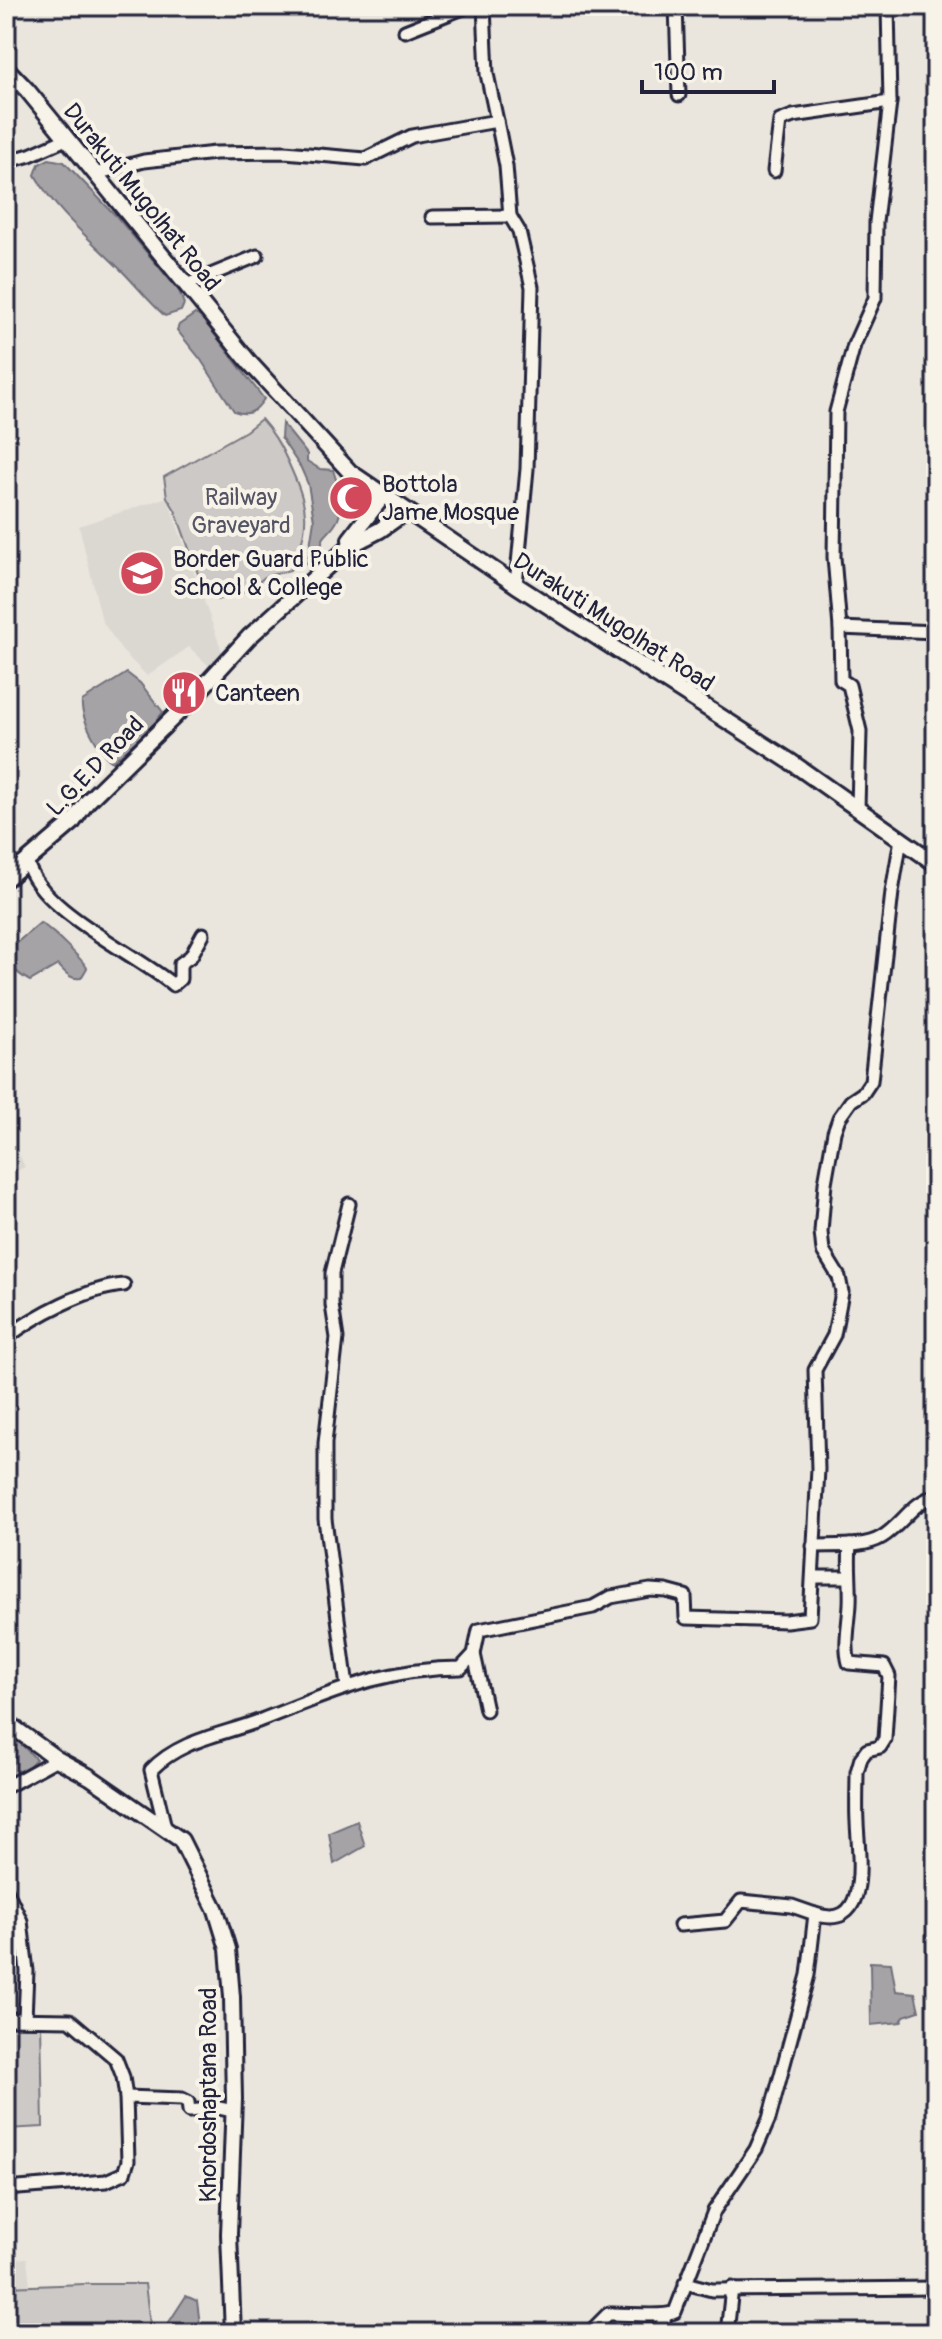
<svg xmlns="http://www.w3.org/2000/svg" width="942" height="2339" font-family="Pangolin,sans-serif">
<rect width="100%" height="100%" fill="#eae6de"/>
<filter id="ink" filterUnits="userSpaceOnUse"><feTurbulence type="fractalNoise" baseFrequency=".0125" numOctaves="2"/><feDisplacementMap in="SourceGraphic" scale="16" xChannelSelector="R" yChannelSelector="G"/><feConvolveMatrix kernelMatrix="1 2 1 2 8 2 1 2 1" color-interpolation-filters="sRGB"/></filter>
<g filter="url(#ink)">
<g fill="#dbd8d2">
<polygon points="167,497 223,654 210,667 189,647 147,676 122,651 102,621 79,526"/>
<polygon points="6,1127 25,1167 6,1176"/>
<polygon points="27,2258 30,2285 6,2287 6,2259"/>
</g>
<g fill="#cdc9c6" stroke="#787680" stroke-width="2">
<path d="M261 419C273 432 281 446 288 462 308 506 313 525 290 570L265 577 249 590 217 600 205 593 175 510 167 497 164 477 246 431Z"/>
<polygon points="41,2022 43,2127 6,2129 6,2024"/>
<polygon points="85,2284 145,2284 151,2333 6,2333 6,2287"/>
</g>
<g fill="#a6a3a6" stroke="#716f7b" stroke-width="2">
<path d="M49 159 64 162 117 217 179 291 184 304 181 311 165 316C149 302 137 286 122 271 92 241 56 212 35 175L39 164Z"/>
<path d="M195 314 202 318 264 399C256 411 249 417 234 411L201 360 177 330 179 325Z"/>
<path d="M282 423 307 454V461L320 469 333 470C338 483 345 510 336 523 328 537 316 535 325 558L313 566 307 565 314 520 308 484 301 468 281 438Z"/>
<path d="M127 673 140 683 163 712 152 727 112 762C99 752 80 718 82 701Z"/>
<path d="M40 923C48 926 83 960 87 968L81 978C70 980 65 972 58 965L30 981C19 975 5 964 8 950Z"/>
<polygon points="6,1729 36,1759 23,1772 9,1777 6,1776"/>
<polygon points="357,1821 365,1846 334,1864 329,1833"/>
<polygon points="870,1962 891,1963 896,1991 915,1993 919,2011 904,2016 901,2022 871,2025"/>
<polygon points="186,2296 197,2301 201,2333 162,2333"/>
</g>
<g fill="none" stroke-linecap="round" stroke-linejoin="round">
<g stroke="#22223b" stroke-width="17">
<g id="minor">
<polyline points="676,6 679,95"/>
<polyline points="405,31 468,6"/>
<polyline points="497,121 506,166 510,216 519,231 532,287 527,469 516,585"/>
<polyline points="6,162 30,155 66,139"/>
<polyline points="774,171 780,121 793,116 890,102"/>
<polyline points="95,174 144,161 215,153 285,152 365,159 412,136 497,121 487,74 484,6"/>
<polyline points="432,217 510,216"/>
<polyline points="186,285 257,256"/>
<polyline points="840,628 936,632"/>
<polyline points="858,808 860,731 849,685 841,680 840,628 834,557 836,412 854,345 875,298 876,222 890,102 888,6"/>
<path d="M27 861C38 910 135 953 173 985L180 979V964L191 956 203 934"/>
<path d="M6 1338C36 1315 87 1288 124 1285"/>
<path d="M813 1546C834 1545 864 1548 882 1537 902 1525 913 1501 936 1496"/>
<polyline points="813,1577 849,1577"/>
<polyline points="474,1654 486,1710"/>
<polyline points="347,1687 325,1519 325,1443 337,1338 332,1305 332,1273 349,1204"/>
<polyline points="6,1787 57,1759"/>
<path d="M165 1827 151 1770C181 1739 223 1735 261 1720 331 1693 384 1668 461 1668L474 1654 479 1630 593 1607 611 1597 650 1590 666 1591 685 1596 686 1618 786 1621 810 1618 818 1469 815 1370 834 1335 842 1292 839 1277 823 1251 821 1232 825 1183 834 1132 839 1118 851 1101 863 1093 871 1081 892 892 901 839"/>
<polyline points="6,1889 21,1921 27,1971 25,2019"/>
<polyline points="680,1925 725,1921 741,1901 792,1906 815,1914"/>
<polyline points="6,2019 70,2020 116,2059 123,2077 126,2097 128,2161 124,2173 106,2181 6,2189"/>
<polyline points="126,2097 182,2099 188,2102 189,2111 219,2108 233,2111"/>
<polyline points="685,2283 712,2290 936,2288"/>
<path d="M577 2333 591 2331 608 2314C625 2313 663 2318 675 2312L714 2211 756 2149 769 2119 808 1975 815 1914C872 1933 858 1853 857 1822 856 1805 857 1788 857 1772L861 1758 867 1750 880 1747 885 1739 889 1676 884 1666 849 1663C844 1645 849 1624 850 1604 851 1584 848 1565 850 1545"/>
<polyline points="659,2333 665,2317"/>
<polyline points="727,2333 732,2288"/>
</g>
</g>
<g stroke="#22223b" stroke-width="20">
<g id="major">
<polyline points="6,68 27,90 250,363 350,472 516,585 791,762 936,864"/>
<polyline points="351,545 350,539 384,495"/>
<polyline points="6,879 72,823 87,802 192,699 249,637 351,545 380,530 407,511"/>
<polyline points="6,1722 57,1759 90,1777 181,1840 216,1910 228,1949 232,1997 234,2099 229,2234 233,2333"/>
</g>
</g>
<use href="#minor" stroke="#f7f3e8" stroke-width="11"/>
<use href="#major" stroke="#f7f3e8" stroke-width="14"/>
</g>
</g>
<defs>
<g id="mosque-disc" transform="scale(2.3)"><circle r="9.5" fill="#d1495b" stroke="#f7f3e8"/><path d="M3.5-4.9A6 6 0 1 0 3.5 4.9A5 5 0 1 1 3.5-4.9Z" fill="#fff"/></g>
<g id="school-disc" transform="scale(2.3)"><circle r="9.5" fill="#d1495b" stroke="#f7f3e8"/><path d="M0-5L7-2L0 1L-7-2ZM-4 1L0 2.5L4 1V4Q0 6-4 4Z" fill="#fff"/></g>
<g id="restaurant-disc" transform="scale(2.3)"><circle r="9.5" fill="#d1495b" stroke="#f7f3e8"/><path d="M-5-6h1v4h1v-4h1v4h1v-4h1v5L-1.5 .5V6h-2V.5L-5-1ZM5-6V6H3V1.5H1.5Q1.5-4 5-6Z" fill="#fff"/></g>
</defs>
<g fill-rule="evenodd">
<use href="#mosque-disc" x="351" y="498"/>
<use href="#school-disc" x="142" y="573"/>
<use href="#restaurant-disc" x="184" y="693"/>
</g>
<g text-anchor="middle" stroke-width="8" stroke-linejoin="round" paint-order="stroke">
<g font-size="24" fill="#22223b" stroke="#f7f3e8">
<text transform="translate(142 197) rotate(51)" y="8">Durakuti Mugolhat Road</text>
<text transform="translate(614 622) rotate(33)" y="8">Durakuti Mugolhat Road</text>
<text transform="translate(95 766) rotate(-46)" y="8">L.G.E.D Road</text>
<text transform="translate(208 2095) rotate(-90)" y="8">Khordoshaptana Road</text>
</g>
<g font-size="24" fill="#22223b" stroke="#f7f3e8" text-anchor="start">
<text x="382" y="492">Bottola<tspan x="382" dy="28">Jame Mosque</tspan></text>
<text x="173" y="567">Border Guard Public<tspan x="173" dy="28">School &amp; College</tspan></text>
<text x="215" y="701">Canteen</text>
</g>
<g font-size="24" fill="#555465" stroke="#f7f3e8">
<text x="241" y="505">Railway<tspan x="241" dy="28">Graveyard</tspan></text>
</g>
</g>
<rect width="942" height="2339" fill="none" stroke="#f7f3e8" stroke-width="32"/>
<rect x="16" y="16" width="910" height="2307" fill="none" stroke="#22223b" stroke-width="3" filter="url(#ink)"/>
<path d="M642 80v12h132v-12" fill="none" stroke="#22223b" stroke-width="4"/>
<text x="654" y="80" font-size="24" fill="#22223b" stroke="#f7f3e8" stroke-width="6" paint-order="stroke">100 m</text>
</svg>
